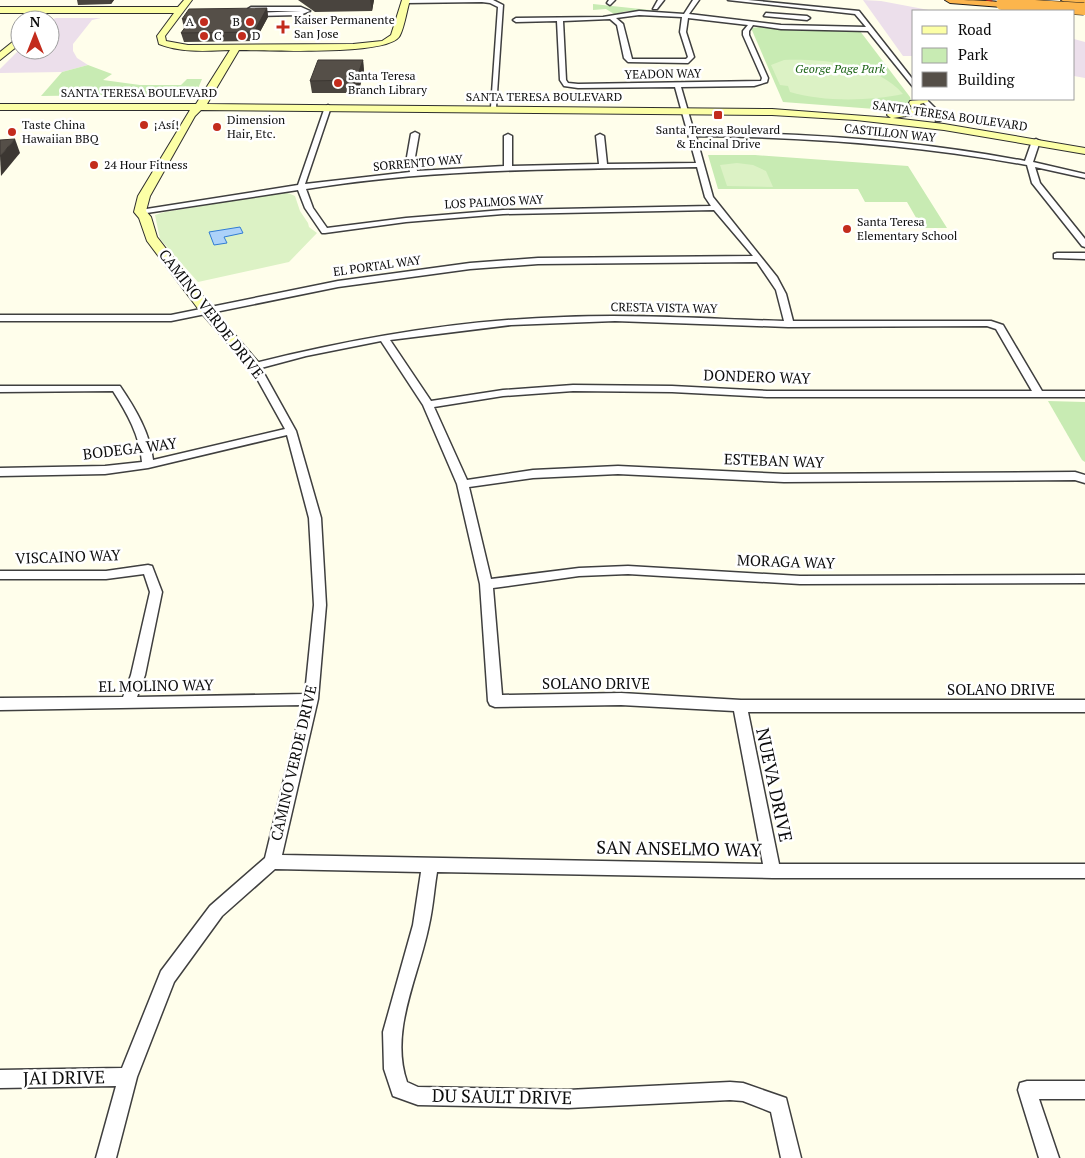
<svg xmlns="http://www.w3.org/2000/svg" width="1085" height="1158" font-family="'PT Serif',serif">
<rect width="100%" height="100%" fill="#fffeeb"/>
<g fill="#ecdfeb">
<polygon points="863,0 881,1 934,11 914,11 914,56 903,56"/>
<polygon points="56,18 101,18 92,20 73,44 73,51 77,58 88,65 62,72 0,73 0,69 20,49 50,50 50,20"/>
<polygon points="1074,39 1085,42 1085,78 1074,76"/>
</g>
<g fill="#c8ebb3">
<polygon points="593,4 650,10 655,11 627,11 614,14 606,9 593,10"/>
<polygon points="760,27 860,31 910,97 914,112 783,102 751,28"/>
<polygon points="88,65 112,74 103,80 140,85 181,85 187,79 202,79 197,91 191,94 41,96 62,72"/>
<polygon points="708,155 755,155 908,166 947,228 922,228 907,202 865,202 858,189 718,189"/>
<polygon points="1048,401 1085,402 1085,462 1082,460"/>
</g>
<g fill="#dcf2c5">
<path d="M784 60C823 59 876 63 903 94 871 101 822 102 790 92L788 86 780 85 771 65Z"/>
<polygon points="737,163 753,165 766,171 773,187 727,186 720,165"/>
<polygon points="281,193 288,193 295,196 300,211 308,223 309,227 317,233 289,262 198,282 160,239 155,215 165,212"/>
</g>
<polygon fill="#acd2f9" stroke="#307cd4" points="240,227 243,233 224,237 227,243 214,245 209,232"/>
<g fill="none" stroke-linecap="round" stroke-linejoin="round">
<g stroke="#3f3f3f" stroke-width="3">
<g id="street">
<polygon points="404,0 493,0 503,5 496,108 491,107 498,7 490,3 482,2 406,3"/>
<polygon points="609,0 615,0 610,5 607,3"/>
<polygon points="658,0 664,0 657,9 653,9"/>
<path d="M693 0H699L689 14 781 25 866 27 855 14 728 0H748L859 11 914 81V88L868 31 781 29 753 25 749 31V35L768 78 767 82 754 86 681 87 694 132C806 133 916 140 1025 161L1032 141 1036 139 1040 141 1033 162 1085 174V178L1035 167 1040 183 1085 239V247L1082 246 1032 183 1027 165C917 145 807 137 696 136L713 197 777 277 786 294 793 321H991L1003 325 1042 391H1085V397H767L672 392 573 391 503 396 434 407 467 480 533 470 618 466 784 474 1075 472 1085 475V483L1075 480 784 482 618 474 533 478 469 487 491 579 579 568 628 566 800 576 1085 575V583L800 584 628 574 579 576 493 588 502 695 621 693 741 700H1085V712H748L779 864H1085V878H773L437 872C434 890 433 908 429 925 419 976 389 1031 407 1082L418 1087 568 1090 730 1082 743 1083 786 1098 801 1158H781L771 1112 743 1101 730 1100 568 1108 418 1105 393 1096 384 1069 383 1032 413 925 421 872 275 869 222 916 174 982 137 1077 116 1158H96L116 1086 0 1088V1070L122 1068 161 971 210 906 265 858 302 705 0 710V698L123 697 131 675 150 592 144 574 106 579H0V571H106L148 565 152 566 162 592 145 675 137 697 305 694 314 605 309 518 287 435 148 468 105 474 0 476V468L105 466 142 462C140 436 127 413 113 391L0 392V386H120C135 408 150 433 153 460L285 429 250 366 251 364C355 338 458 320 564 317 638 314 710 319 784 321L776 290 757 262 538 264 470 269 338 287 171 321H0V315H171L338 281 470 263 538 258 753 256 714 210 503 214 406 222 325 233H322L305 208 298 190 140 214 136 212 140 210 298 185 325 107 328 105 331 107 305 184 410 172 407 157 411 134 415 132 419 134 415 157 417 171 504 166V136L508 134 512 136V166L599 164 596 136 600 134 604 136 607 164 696 163 675 87 578 88 564 86 560 80 557 21 516 22 513 20 516 18 603 17 639 11 684 14ZM639 15 682 17 680 32 688 57 686 59H632L623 24 616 18ZM688 18 748 25 743 31V35L762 78 761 81 578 84 568 83 566 80 563 21 610 19 617 25 624 58 628 62 688 63 694 57 686 32ZM697 167 705 197 711 206 503 210 406 218 327 228 313 208 306 189C435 168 566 169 697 167ZM615 321 788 327 987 326 996 329 1032 391H767L672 386 573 385 503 390 431 401 390 340 511 325ZM381 341 423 405 457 484 480 584 488 701 490 705 495 707 621 705 734 711 763 864 282 855 318 699 326 605 321 518 296 431 261 368 306 356Z"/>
<polygon points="301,7 310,11 300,15 253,16 251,13 301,11 251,11 248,9 251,7"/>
<polygon points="766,13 807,16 810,18 807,20 764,16"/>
<polygon points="920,99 926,99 943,116 943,118 940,121 936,121 937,117"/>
<polygon points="1057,253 1085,253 1085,259 1054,258 1054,254"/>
<polygon points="1027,1081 1085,1081 1085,1099 1039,1099 1059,1158 1039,1158 1018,1090 1020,1083"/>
</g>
</g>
<g stroke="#2e2e2e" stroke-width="2">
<g id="secondary">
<path d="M184 0H192L165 36 166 41 188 45 353 44 382 41 391 35 402 0H410C407 9 404 30 399 37 385 56 266 50 239 50L207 104 772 109 891 118 887 115 888 113 913 109 909 103 910 101 928 99V102L920 104 923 110 920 114 893 118 944 124 1085 148V154L944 130 856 120 772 115 201 110 195 116 150 196 146 211 151 217 157 237 212 308 262 366 260 369H250L202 314 147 241 139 218 134 212 138 196 190 110H0V104H196L230 50C206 51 182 53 159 44L157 36 174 13H0V7H178Z"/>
<polygon points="20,36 20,44 0,60 0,52"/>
</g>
</g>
<g stroke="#1d1d1d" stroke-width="2">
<g id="highway">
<path d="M945 0C958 0 999 0 1007 4L1002 7 950 3Z"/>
<polygon points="1061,0 1085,0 1085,4 1066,3"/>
</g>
</g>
<use href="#street" fill="#fff" fill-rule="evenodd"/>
<use href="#secondary" fill="#fcffa6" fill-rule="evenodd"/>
<use href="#highway" fill="#fcb54c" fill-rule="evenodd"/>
<polyline stroke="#c32c1d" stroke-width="1" points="986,0 992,1"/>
<g stroke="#1d1d1d" stroke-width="13" stroke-linecap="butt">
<polyline id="highway-bridge" points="1002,4 1084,9"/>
</g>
<use href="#highway-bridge" stroke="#fcb54c" stroke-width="12"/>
</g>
<g fill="#49443e">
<polygon points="77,0 119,0 114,0 111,4 78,5"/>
<polygon points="298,0 374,0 372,11 315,12"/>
<polygon points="267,8 268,17 255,41 184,42 181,33 185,28 184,28 182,19"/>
<polygon points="363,60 364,72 358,93 312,93 310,81"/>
</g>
<g fill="#3c3732">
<polygon points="110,0 119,0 114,0 111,4"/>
<polygon points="370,0 374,0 372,11"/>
<polygon points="267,8 268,17 255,41 254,32"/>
<polygon points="363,60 364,72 358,93 356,80"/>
<polygon points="15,139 20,153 1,176 0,156"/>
</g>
<g fill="#554f48" stroke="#3c3732">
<polygon points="267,8 254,32 181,33 191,19 182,19 189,9"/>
<polygon points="318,60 363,60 356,80 310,81"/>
<polygon points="15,139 0,156 0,140"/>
</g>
<g fill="#c32c1d" stroke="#fff" stroke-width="2">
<circle cx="204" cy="22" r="5"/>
<circle cx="250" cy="22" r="5"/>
<path d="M280.5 19.5h5v5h5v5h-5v5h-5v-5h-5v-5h5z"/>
<circle cx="204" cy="36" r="5"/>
<circle cx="242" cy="36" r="5"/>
<circle cx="338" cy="83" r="5"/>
<rect x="713" y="110" width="10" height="10" rx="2.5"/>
<circle cx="144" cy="125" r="5"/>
<circle cx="217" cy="127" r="5"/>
<circle cx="12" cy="132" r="5"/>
<circle cx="94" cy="165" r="5"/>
<circle cx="847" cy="229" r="5"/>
</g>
<g text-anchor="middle" stroke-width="5" stroke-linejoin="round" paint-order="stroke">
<g font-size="12" fill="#0c0c0c" stroke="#fff" text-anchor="start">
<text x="294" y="24">Kaiser Permanente<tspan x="294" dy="14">San Jose</tspan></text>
<text x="194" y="26" text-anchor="end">A</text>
<text x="240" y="26" text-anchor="end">B</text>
<text x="214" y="40">C</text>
<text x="252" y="40">D</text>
<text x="348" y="80">Santa Teresa<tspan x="348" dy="14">Branch Library</tspan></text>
<text x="227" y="124">Dimension<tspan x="227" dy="14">Hair, Etc.</tspan></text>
<text x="22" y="129">Taste China<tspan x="22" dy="14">Hawaiian BBQ</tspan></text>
<text x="154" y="129">¡Así!</text>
<text x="718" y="134" text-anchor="middle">Santa Teresa Boulevard<tspan x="718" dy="14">&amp; Encinal Drive</tspan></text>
<text x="104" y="169">24 Hour Fitness</text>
<text x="857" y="226">Santa Teresa<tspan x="857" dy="14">Elementary School</tspan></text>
</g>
<g font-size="12" font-style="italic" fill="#1f6619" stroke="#fff">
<text x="840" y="73">George Page Park</text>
</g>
<g font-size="12" fill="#0c0c0c" stroke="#fff">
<text transform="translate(663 74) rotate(-1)" y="4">YEADON WAY</text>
<text x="139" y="97">SANTA TERESA BOULEVARD</text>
<text x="544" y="101">SANTA TERESA BOULEVARD</text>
<text transform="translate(950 116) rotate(8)" y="4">SANTA TERESA BOULEVARD</text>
<text transform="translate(890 133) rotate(6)" y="4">CASTILLON WAY</text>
<text transform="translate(418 163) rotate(-5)" y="4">SORRENTO WAY</text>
<text transform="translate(494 202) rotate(-3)" y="4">LOS PALMOS WAY</text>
<text transform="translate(377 266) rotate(-8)" y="4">EL PORTAL WAY</text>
<text transform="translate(664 308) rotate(1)" y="4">CRESTA VISTA WAY</text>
</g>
<g font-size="15" fill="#0c0c0c" stroke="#fff">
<text transform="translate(211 314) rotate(52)" y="5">CAMINO VERDE DRIVE</text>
<text transform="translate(757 377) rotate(2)" y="5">DONDERO WAY</text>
<text transform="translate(130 449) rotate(-7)" y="5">BODEGA WAY</text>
<text transform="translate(774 461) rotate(2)" y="5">ESTEBAN WAY</text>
<text transform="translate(68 557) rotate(-2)" y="5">VISCAINO WAY</text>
<text transform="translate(786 562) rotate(2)" y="5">MORAGA WAY</text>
<text x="596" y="689">SOLANO DRIVE</text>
<text transform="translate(156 686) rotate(-1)" y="5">EL MOLINO WAY</text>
<text x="1001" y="695">SOLANO DRIVE</text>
<text transform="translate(294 763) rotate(-77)" y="5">CAMINO VERDE DRIVE</text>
</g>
<g font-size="18" fill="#0c0c0c" stroke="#fff">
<text transform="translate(774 785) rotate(78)" y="6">NUEVA DRIVE</text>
<text transform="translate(679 849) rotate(1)" y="6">SAN ANSELMO WAY</text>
<text transform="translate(64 1078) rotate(-1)" y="6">JAI DRIVE</text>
<text transform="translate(502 1097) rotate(1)" y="6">DU SAULT DRIVE</text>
</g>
</g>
<rect x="912" y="10" width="162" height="90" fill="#ffffff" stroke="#9e9e9e"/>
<rect x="922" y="26" width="25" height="8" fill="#fcffa6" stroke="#9e9e9e"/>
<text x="958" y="35" font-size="15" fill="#0c0c0c">Road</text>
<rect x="922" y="48" width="25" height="15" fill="#c8ebb3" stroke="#9e9e9e"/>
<text x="958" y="60" font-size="15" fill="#0c0c0c">Park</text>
<rect x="922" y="72" width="25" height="15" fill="#554f48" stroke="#9e9e9e"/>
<text x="958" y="85" font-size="15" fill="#0c0c0c">Building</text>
<g transform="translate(35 35)"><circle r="24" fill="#ffffff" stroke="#9e9e9e"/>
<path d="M0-4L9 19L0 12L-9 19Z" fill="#c32c1d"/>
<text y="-8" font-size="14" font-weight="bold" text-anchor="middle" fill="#0c0c0c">N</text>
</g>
</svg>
